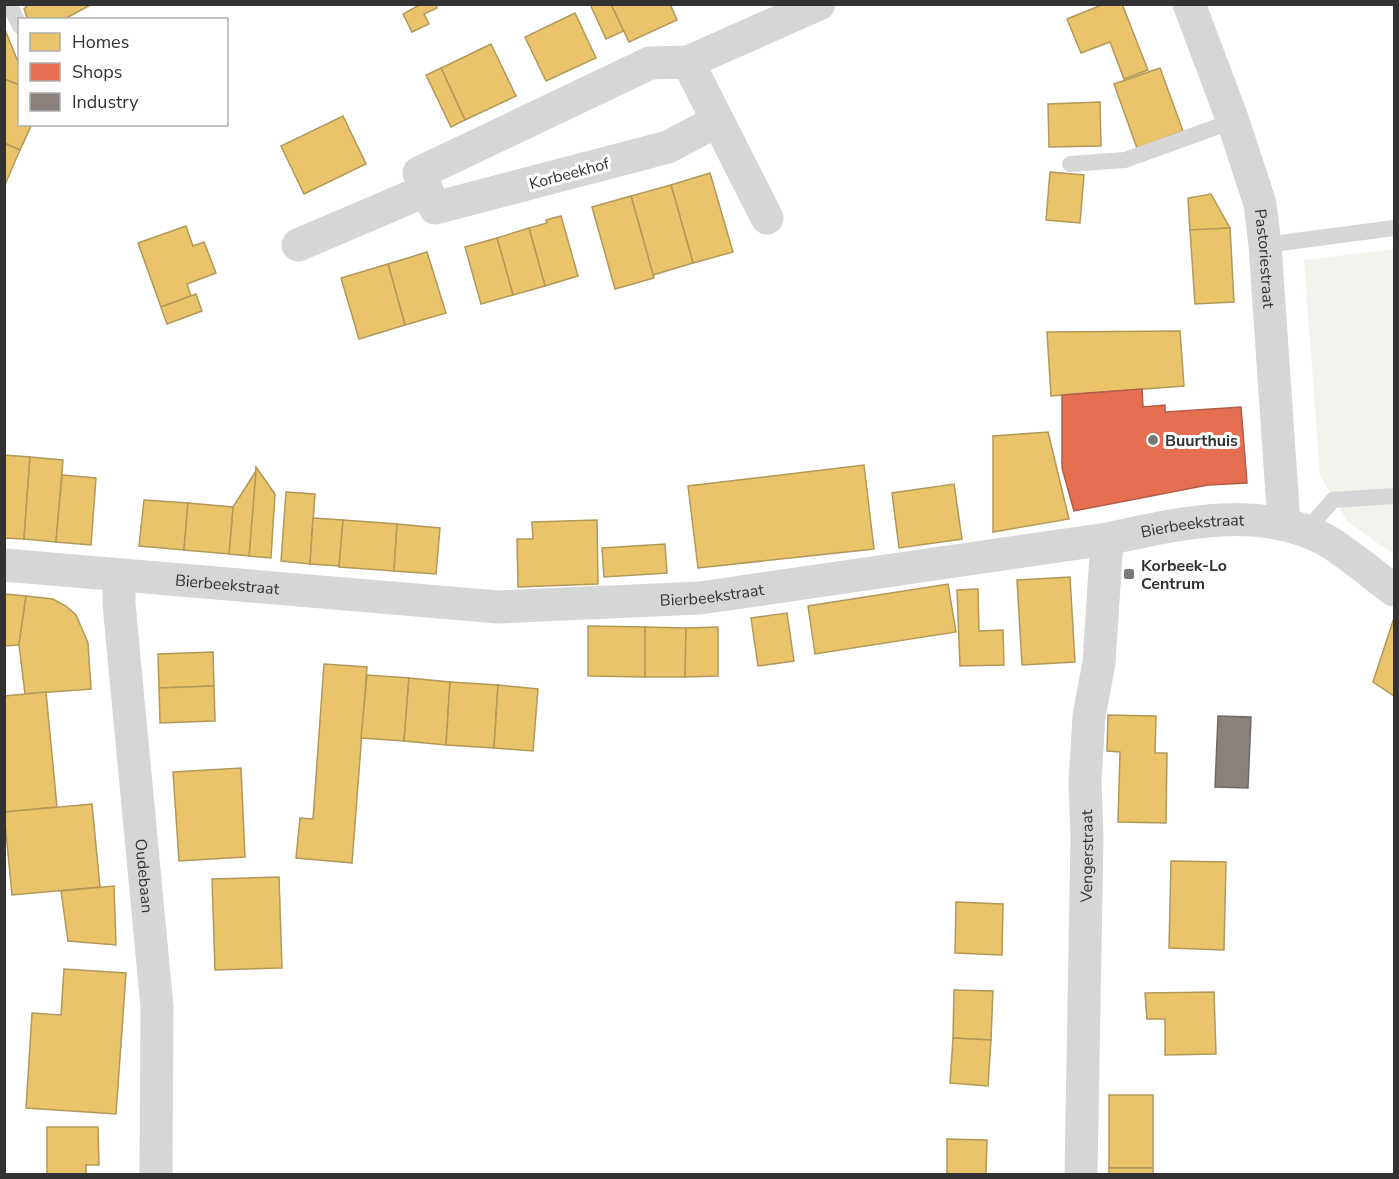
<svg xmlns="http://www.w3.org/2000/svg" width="1399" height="1179" font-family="'Nunito Sans',sans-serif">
<rect width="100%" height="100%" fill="#fff"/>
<polygon fill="#f1f4ed" points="1394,249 1394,555 1347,521 1320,475 1304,260"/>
<g fill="#e9c46a" stroke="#b29859" stroke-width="1.5">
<polygon points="29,4 92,4 63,20 28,20 24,9"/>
<polygon points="421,4 435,4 437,8 424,14 429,24 412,32 403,14"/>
<polygon points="590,4 611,4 624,31 606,39"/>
<polygon points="611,4 670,4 677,20 629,42"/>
<polygon points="1104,4 1122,4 1148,70 1124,79 1110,42 1081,53 1067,19"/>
<polygon points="575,13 596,58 546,81 525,37"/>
<polygon points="4,27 20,67 20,85 4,79"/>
<polygon points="491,44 516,96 465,120 441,68"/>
<polygon points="441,68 465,120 451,127 426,75"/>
<polygon points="1160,68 1183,131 1137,148 1114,84"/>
<polygon points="4,79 20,85 20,124 32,124 20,150 4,143"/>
<polygon points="1100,102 1101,146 1049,147 1048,104"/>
<polygon points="343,116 366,164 304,194 281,146"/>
<polygon points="4,143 20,150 4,187"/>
<polygon points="1050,172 1084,175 1080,223 1046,220"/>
<polygon points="710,173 733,252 693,263 671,185"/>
<polygon points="671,185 693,263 653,275 631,196"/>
<polygon points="1211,194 1230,228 1190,230 1188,198"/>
<polygon points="631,196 654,278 615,289 592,207"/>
<polygon points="561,216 578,276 545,286 529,228 547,223 546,220"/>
<polygon points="186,226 193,246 204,242 216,273 187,284 191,296 161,307 138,243"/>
<polygon points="529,228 545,286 513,295 497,238"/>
<polygon points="1230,228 1234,302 1195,304 1190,230"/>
<polygon points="497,238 513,295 481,304 465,247"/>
<polygon points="427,252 446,313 405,325 388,264"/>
<polygon points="388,264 405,325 359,339 341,278"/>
<polygon points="196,294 202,311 167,324 161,307"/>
<polygon points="1180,331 1184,386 1051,396 1047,332"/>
<polygon points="1048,432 1069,519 993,532 993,436"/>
<polygon points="4,455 30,457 24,539 4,538"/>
<polygon points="30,457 63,460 56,542 24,539"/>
<polygon points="864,465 874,549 698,568 688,486"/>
<polygon points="256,467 275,494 271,558 249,556"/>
<polygon points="256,471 249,556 229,554 233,507"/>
<polygon points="62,475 96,478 91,545 56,542"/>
<polygon points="954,484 962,539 899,548 892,493"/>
<polygon points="286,492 315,494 310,564 281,561"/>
<polygon points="144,500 188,503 184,550 139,546"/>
<polygon points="188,503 233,507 229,554 184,550"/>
<polygon points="313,518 343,520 339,566 310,564"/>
<polygon points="343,520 397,524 394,571 339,567"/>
<polygon points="597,520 598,584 518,587 517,539 533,539 532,522"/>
<polygon points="397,524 440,528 436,574 394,571"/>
<polygon points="665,544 667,573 604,577 602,548"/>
<polygon points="1070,577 1075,662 1022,665 1017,580"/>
<polygon points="948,584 956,632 815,654 808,606"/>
<polygon points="978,589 979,631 1003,630 1004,665 960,666 957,590"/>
<polygon points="4,594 26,596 19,645 4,646"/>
<polygon points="26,596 53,599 66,606 76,615 88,643 91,689 25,694 19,645"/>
<polygon points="787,613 794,661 758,666 751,618"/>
<polygon points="1394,618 1394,696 1373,682"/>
<polygon points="588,626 645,627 645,677 588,676"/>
<polygon points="645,627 686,628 685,677 645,677"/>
<polygon points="718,627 718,676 685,677 686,628"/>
<polygon points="213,652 214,686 159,688 158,654"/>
<polygon points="324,664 367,667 352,863 296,858 300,818 313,819"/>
<polygon points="367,675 409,678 404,741 361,738"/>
<polygon points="409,678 450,682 446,745 404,741"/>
<polygon points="450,682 498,685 494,748 446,745"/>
<polygon points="498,685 538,689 533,751 494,748"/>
<polygon points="214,686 215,721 160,723 159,688"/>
<polygon points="46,692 57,807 4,812 4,696"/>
<polygon points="1108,715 1156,716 1155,753 1167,753 1166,823 1118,822 1120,752 1107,751"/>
<polygon points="241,768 245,857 179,861 173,772"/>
<polygon points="92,804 100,887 12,895 4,812"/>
<polygon points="1171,861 1226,862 1224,950 1169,948"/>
<polygon points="279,877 282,968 215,970 212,879"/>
<polygon points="114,886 116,945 68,941 61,891"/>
<polygon points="956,902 1003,904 1002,955 955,953"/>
<polygon points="64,969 126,973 116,1114 26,1108 32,1013 61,1015"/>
<polygon points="954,990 993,991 991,1040 953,1038"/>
<polygon points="1214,992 1216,1054 1165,1055 1165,1019 1147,1019 1145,993"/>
<polygon points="953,1038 991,1040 988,1086 950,1083"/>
<rect x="1109" y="1095" width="44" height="73"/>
<polygon points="47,1127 98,1127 99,1165 86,1165 86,1174 47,1174"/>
<polygon points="947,1139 987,1140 986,1174 947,1174"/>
<rect x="1109" y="1168" width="44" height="6"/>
</g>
<polygon fill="#e76f51" stroke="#b15d48" stroke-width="1.5" points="1142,389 1143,407 1165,405 1165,412 1241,407 1247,483 1208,485 1074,511 1062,468 1062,395"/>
<polygon fill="#8a817c" stroke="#706966" stroke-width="1.5" points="1218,716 1251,717 1248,788 1215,787"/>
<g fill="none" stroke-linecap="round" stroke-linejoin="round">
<g stroke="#d6d6d6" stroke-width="16">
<polyline points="9,4 20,26"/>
<polyline points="1070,164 1125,160 1233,121"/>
<polyline points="1265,245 1394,228"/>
<polyline points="1306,531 1333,500 1394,496"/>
</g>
<g stroke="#d6d6d6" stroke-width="33">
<path id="s1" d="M1189 4 1233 121 1260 204 1265 245 1284 524"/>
<polyline points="688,62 767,218"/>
<polyline points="717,121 668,147 435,208 419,173 650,63 688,62 819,4"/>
<polyline points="298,245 427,190"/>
<path id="s2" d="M119 575V604L157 1007 156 1174"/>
<path id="s3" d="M1081 1174 1087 837 1085 782 1089 716 1099 663 1107 539"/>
</g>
<path stroke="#d6d6d6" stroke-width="33" id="s4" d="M4 565 498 607 700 598 1107 539C1177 524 1257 504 1324 539 1347 552 1373 575 1394 590"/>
</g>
<g fill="#7a7a7a" stroke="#fff" stroke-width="2">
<circle cx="1153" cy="440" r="6"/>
<rect x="1123" y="568" width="12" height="12" rx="3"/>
</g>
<g text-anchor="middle" stroke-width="6" stroke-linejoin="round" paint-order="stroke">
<g font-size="16" fill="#323232" stroke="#fff">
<text transform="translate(569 173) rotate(-15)" y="6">Korbeekhof</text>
<text dy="6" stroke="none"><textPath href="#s1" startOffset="267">Pastoriestraat</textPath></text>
<text dy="6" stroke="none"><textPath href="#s4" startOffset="1196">Bierbeekstraat</textPath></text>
<text dy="6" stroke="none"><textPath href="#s4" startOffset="224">Bierbeekstraat</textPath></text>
<text dy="6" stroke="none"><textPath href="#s4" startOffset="710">Bierbeekstraat</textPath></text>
<text dy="6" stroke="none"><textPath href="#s3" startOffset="318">Vengerstraat</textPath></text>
<text dy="6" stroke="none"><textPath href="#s2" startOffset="302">Oudebaan</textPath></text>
</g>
<g font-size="16" font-weight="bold" fill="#323232" stroke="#fff" text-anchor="start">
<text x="1165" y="446">Buurthuis</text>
<text x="1141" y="571">Korbeek-Lo<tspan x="1141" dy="18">Centrum</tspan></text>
</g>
</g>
<rect width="1399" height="1179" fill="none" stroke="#323232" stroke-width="12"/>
<rect x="18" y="18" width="210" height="108" fill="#ffffff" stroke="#adadad" stroke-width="1.5"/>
<rect x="30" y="33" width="30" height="18" fill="#e9c46a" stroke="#adadad" stroke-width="1.5"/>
<text x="72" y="48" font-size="18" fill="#323232">Homes</text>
<rect x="30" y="63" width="30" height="18" fill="#e76f51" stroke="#adadad" stroke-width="1.5"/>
<text x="72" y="78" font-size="18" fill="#323232">Shops</text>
<rect x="30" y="93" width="30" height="18" fill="#8a817c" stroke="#adadad" stroke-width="1.5"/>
<text x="72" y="108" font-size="18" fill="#323232">Industry</text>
</svg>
